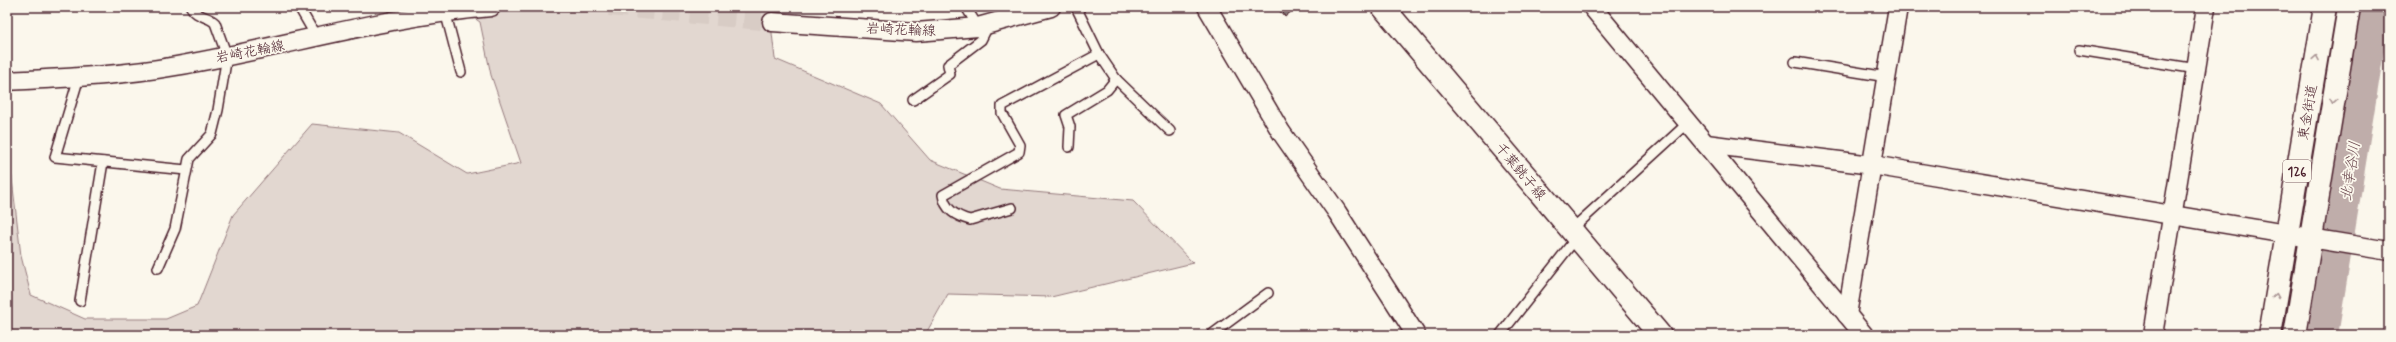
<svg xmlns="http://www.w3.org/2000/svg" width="2396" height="342" font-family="Mynerve,'Klee One',sans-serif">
<rect width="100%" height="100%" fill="#fbf7ec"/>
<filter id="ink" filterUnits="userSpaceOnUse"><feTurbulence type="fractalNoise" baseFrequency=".025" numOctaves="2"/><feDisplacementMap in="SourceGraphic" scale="8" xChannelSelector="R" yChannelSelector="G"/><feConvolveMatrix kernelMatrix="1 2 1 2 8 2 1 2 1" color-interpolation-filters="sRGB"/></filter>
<g filter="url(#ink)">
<polygon fill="#e2d7d0" stroke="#967b7e" points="458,7 769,7 775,59 881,104 930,160 1000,189 1133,201 1193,263 1051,297 948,294 925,335 7,335 7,136 21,256 31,295 85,319 166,319 197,306 233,215 312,124 399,133 467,174 521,163 491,75 480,22"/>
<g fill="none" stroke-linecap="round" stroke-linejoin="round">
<polyline stroke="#bfadaa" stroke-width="30" points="2323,335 2376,7"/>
<polyline stroke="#d8ccc5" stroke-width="18" stroke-dasharray="18 9" stroke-linecap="butt" points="609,7 772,22"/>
<g stroke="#4a1f2b" stroke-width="12">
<g id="lane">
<polyline points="299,7 317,38"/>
<polyline points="966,7 978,27"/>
<polyline points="1076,7 1099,54 1116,79 1170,131"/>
<polyline points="445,11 461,72"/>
<polyline points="2079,50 2197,69"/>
<polyline points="1795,62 1887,77"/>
<polyline points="79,77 55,157 186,170"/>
<polyline points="913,100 950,74 948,65 981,40 989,24"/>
<polyline points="1069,147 1070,127 1066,115 1107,90 1116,79"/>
<path d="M1012 208 970 220C956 216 945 210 943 195L1019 152 1020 145 1002 113V106L1099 54"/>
<polyline points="1571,230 1688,123"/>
<path d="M158 268 175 229 189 159 212 134 218 110 227 56 215 23C207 15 197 18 191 7"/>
<polyline points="80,301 103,162"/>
<polyline points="1211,335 1268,293"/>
<polyline points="1500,335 1577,237"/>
</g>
</g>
<g stroke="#4a1f2b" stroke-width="21">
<g id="street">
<polyline points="1207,7 1281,132 1337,212 1416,335"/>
<polyline points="1592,7 1864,335"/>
<polyline points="772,22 916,32 978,27 1051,7"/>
<path d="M7 81C63 78 120 76 176 66 281 48 385 16 491 7"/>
<polyline points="1706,144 1872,165 2389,251"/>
<polyline points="1847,315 1898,7"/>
<polyline points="2153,335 2206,7"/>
</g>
</g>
<g stroke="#4a1f2b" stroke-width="25">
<polyline id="secondary" points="1383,7 1660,335"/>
</g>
<g stroke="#4a1f2b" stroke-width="25">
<g id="highway">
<polyline points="2270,335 2325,7"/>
<polyline points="2295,335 2349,7"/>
</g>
</g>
<use href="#lane" stroke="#fbf7ec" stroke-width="9"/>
<use href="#street" stroke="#fbf7ec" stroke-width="18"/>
<use href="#secondary" stroke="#fbf7ec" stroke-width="22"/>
<use href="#highway" stroke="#fbf7ec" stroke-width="22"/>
</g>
<polygon fill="#b2a7a2" stroke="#4a1f2b" points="1276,7 1296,7 1285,17"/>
<g fill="#918884" stroke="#4a1f2b">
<polygon points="1271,7 1275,7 1272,10"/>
<polygon points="1285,7 1296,7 1285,17 1282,10"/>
</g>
<polygon fill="#cfc2bc" stroke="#4a1f2b" points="1280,7 1285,7 1282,10"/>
<defs><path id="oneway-chevron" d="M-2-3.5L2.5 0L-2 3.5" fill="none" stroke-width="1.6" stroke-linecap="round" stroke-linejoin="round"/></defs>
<g stroke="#ab9695">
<use href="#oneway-chevron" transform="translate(2316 58) rotate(-80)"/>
<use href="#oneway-chevron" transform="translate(2333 101) rotate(100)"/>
<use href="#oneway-chevron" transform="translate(2276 296) rotate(-81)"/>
</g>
</g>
<g text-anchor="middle" stroke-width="3.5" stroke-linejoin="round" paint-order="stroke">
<rect fill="#fbf7ec" stroke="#7f6065" stroke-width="1" x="2283" y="160" width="28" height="22" rx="3"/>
<g font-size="13" font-weight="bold" fill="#4a1f2b">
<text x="2297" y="176">126</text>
</g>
<g font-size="14" fill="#4a1f2b" stroke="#fbf7ec">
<text transform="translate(901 29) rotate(2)" y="5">岩崎花輪線</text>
<text transform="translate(250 51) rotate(-11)" y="5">岩崎花輪線</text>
<text transform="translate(2307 112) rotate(-80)" y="5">東金街道</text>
<text transform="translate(1521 171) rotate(50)" y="5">千葉銚子線</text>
</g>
<g font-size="15" font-style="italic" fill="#6d4a51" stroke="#fbf7ec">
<text transform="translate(2350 171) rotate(-81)" y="5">北幸谷川</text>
</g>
</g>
<rect width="2396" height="342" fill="none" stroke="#fbf7ec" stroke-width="24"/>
<rect x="12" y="12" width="2372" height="318" fill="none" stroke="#4a1f2b" stroke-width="1.5" filter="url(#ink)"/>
</svg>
